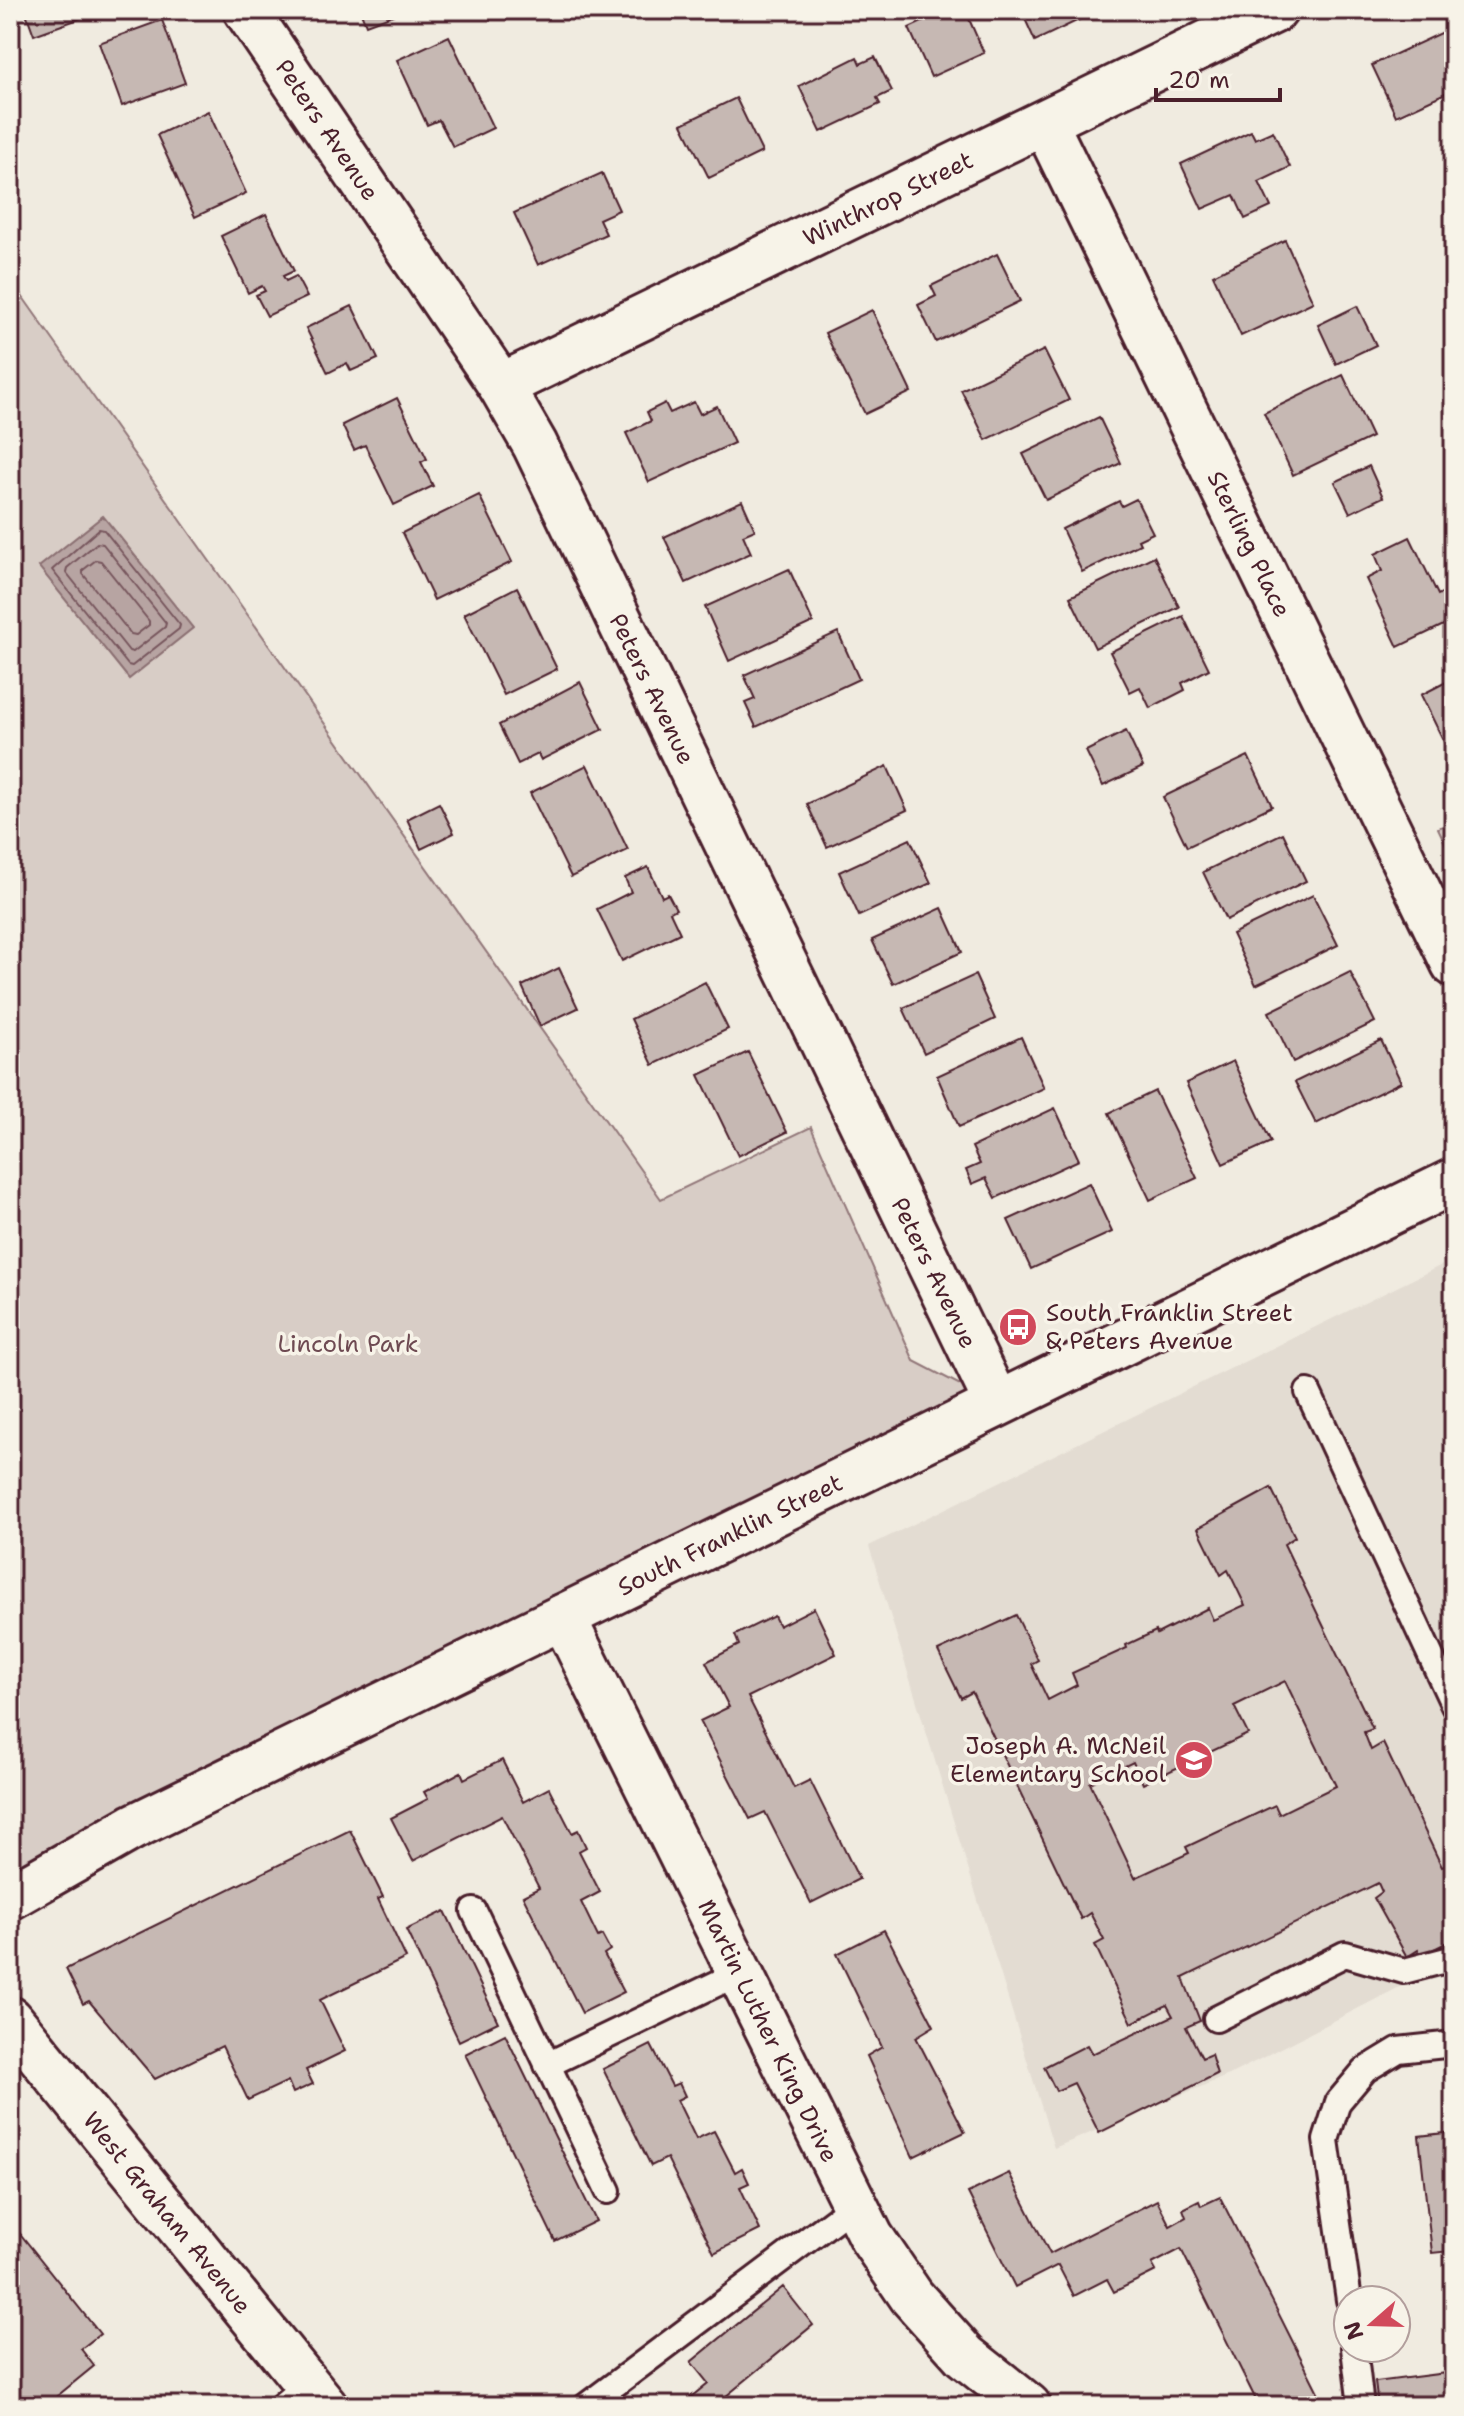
<svg xmlns="http://www.w3.org/2000/svg" width="1464" height="2416" font-family="'Shantell Sans',sans-serif">
<rect width="100%" height="100%" fill="#f0ebe0"/>
<filter id="ink" filterUnits="userSpaceOnUse"><feTurbulence type="fractalNoise" baseFrequency=".0125" numOctaves="2"/><feDisplacementMap in="SourceGraphic" scale="16" xChannelSelector="R" yChannelSelector="G"/><feConvolveMatrix kernelMatrix="1 2 1 2 8 2 1 2 1" color-interpolation-filters="sRGB"/></filter>
<g filter="url(#ink)">
<polygon fill="#e3dcd2" points="1454,1259 1454,1974 1417,1978 1229,2075 1054,2148 869,1546"/>
<g fill="#d8cdc6" stroke="#917678" stroke-width="2">
<polygon points="10,279 661,1199 811,1127 914,1361 997,1404 10,1897"/>
<polygon points="1454,821 1454,862 1438,828"/>
</g>
<polygon fill="#b7a4a2" stroke="#8b6f72" stroke-width="2" points="103,516 193,628 129,679 39,567"/>
<g fill="none" stroke-linecap="round" stroke-linejoin="round">
<g stroke="#76545b" stroke-width="2">
<polygon points="99,529 104,530 180,625 179,629 132,666 128,665 52,570"/>
<polygon points="97,543 103,544 166,623 165,627 133,652 129,651 66,572 67,568"/>
<polygon points="96,560 101,561 149,621 149,625 136,635 131,634 83,574 83,570"/>
</g>
</g>
<g fill="#c6b8b3" stroke="#4a1f2b" stroke-width="2" fill-rule="evenodd">
<polygon points="25,10 104,10 34,35"/>
<polygon points="360,10 406,10 366,25"/>
<polygon points="948,10 965,10 984,53 931,77 909,28"/>
<polygon points="1021,10 1082,10 1085,17 1035,41"/>
<polygon points="162,20 185,83 122,106 99,43"/>
<polygon points="1454,27 1454,89 1396,116 1372,65"/>
<polygon points="449,36 493,128 453,147 439,120 427,125 397,60"/>
<polygon points="857,57 860,64 875,57 892,91 877,98 880,104 821,132 799,86"/>
<polygon points="736,98 762,152 709,178 682,124"/>
<polygon points="208,111 246,193 195,217 157,135"/>
<polygon points="1251,131 1255,139 1273,131 1290,167 1259,182 1271,207 1245,219 1234,195 1202,209 1181,164"/>
<polygon points="602,173 619,210 599,219 606,234 538,265 514,213"/>
<polygon points="266,214 294,271 283,276 286,281 296,276 307,297 267,316 256,295 265,291 262,286 248,293 221,236"/>
<polygon points="1285,240 1313,302 1241,336 1213,275"/>
<polygon points="997,254 1020,301 936,342 918,305 936,296 931,286"/>
<polygon points="352,306 378,359 351,371 347,363 328,373 306,328"/>
<polygon points="1357,306 1376,345 1336,364 1318,325"/>
<polygon points="872,310 911,392 865,414 825,333"/>
<polygon points="1044,350 1069,400 986,440 961,390"/>
<polygon points="1343,375 1372,437 1293,475 1264,413"/>
<polygon points="397,398 427,459 421,462 433,486 394,505 365,445 354,450 342,425"/>
<polygon points="694,402 700,414 717,406 734,443 649,482 626,433 651,421 647,412 665,403 670,413"/>
<polygon points="1099,417 1121,463 1046,500 1023,454"/>
<polygon points="1369,466 1383,497 1350,513 1335,482"/>
<polygon points="479,495 512,562 434,600 402,533"/>
<polygon points="1136,499 1153,533 1138,540 1140,544 1082,572 1062,529 1119,501 1122,506"/>
<polygon points="742,501 755,530 743,535 751,553 686,583 664,537"/>
<polygon points="1410,537 1438,595 1454,587 1454,620 1398,647 1366,579 1382,571 1375,554"/>
<polygon points="1154,556 1179,607 1095,648 1070,597"/>
<polygon points="789,569 813,622 729,661 705,607"/>
<polygon points="517,587 557,669 504,695 464,614"/>
<polygon points="1183,616 1209,669 1182,683 1185,690 1150,708 1140,687 1130,692 1110,652"/>
<polygon points="838,632 859,679 756,727 745,703 755,699 744,675"/>
<polygon points="1454,678 1454,762 1421,695"/>
<polygon points="580,682 603,729 541,760 538,754 518,764 499,725"/>
<polygon points="1126,731 1143,767 1103,786 1086,751"/>
<polygon points="1248,756 1272,806 1187,847 1163,797"/>
<polygon points="587,765 628,850 571,877 530,793"/>
<polygon points="887,766 907,810 827,847 807,804"/>
<polygon points="439,803 454,833 421,849 407,819"/>
<polygon points="1283,833 1306,881 1226,920 1203,872"/>
<polygon points="910,839 931,883 859,916 839,872"/>
<polygon points="648,867 662,897 668,894 676,909 670,912 680,933 622,961 597,909 631,892 625,878"/>
<polygon points="1313,895 1338,945 1256,985 1232,934"/>
<polygon points="942,908 962,952 893,984 872,940"/>
<polygon points="559,968 578,1008 540,1026 522,986"/>
<polygon points="1350,972 1375,1022 1293,1062 1269,1012"/>
<polygon points="975,975 995,1019 924,1053 903,1008"/>
<polygon points="705,982 728,1029 653,1065 631,1019"/>
<polygon points="1021,1037 1044,1088 959,1127 937,1076"/>
<polygon points="1381,1040 1401,1082 1316,1124 1295,1082"/>
<polygon points="748,1052 787,1132 738,1156 699,1075"/>
<polygon points="1233,1061 1271,1142 1223,1164 1186,1083"/>
<polygon points="1155,1091 1197,1178 1150,1200 1109,1113"/>
<polygon points="1055,1108 1079,1160 996,1198 986,1178 972,1184 966,1170 980,1164 972,1147"/>
<polygon points="1089,1183 1112,1232 1031,1269 1008,1220"/>
<path d="M1271 1488 1295 1537 1284 1544 1373 1729 1364 1732 1371 1750 1383 1743 1442 1867 1454 1863V1939L1420 1956 1418 1950 1407 1957 1374 1898 1382 1892 1378 1883 1183 1978 1200 2021 1186 2027 1202 2058 1211 2054 1217 2074 1099 2133 1074 2083 1056 2091 1044 2067 1087 2045 1092 2054 1173 2016 1167 2005 1132 2023 1095 1945 1104 1940 1090 1913 1081 1919 972 1692 961 1698 938 1651 1016 1615 1038 1660 1031 1664 1048 1700 1077 1685 1072 1673 1127 1648 1126 1645 1156 1631 1157 1634 1208 1608 1213 1620 1245 1605 1228 1570 1221 1575 1198 1528ZM1285 1681 1336 1786 1279 1814 1275 1805 1186 1847 1189 1853 1135 1878 1090 1783 1133 1762 1143 1784 1248 1734 1234 1706Z"/>
<polygon points="814,1608 836,1654 748,1697 794,1788 810,1780 859,1879 811,1903 765,1812 750,1819 700,1721 729,1707 706,1662 739,1645 735,1635 774,1616 779,1626"/>
<polygon points="502,1760 523,1802 549,1788 572,1833 578,1830 586,1847 579,1851 600,1892 581,1902 598,1937 602,1935 610,1950 604,1954 624,1992 582,2013 523,1896 539,1888 502,1816 413,1861 391,1818 428,1799 424,1792 461,1772 464,1779"/>
<polygon points="350,1830 383,1897 378,1899 406,1958 320,2000 345,2051 306,2070 313,2084 293,2093 288,2081 248,2100 222,2046 155,2079 89,2001 83,2004 66,1969"/>
<polygon points="445,1911 498,2022 459,2041 406,1930"/>
<polygon points="884,1930 934,2026 916,2037 965,2132 913,2157 867,2056 882,2047 837,1954"/>
<polygon points="505,2034 596,2221 555,2241 465,2054"/>
<polygon points="651,2045 672,2086 679,2083 685,2096 677,2100 696,2139 714,2131 735,2172 742,2168 749,2183 740,2187 760,2230 714,2253 667,2158 651,2166 603,2069"/>
<polygon points="1454,2079 1454,2288 1450,2251 1432,2253 1419,2136 1453,2132 1447,2080"/>
<polygon points="1009,2173 1050,2254 1157,2200 1170,2226 1186,2217 1183,2209 1199,2201 1201,2206 1220,2197 1325,2406 1259,2406 1181,2249 1152,2264 1156,2271 1114,2292 1107,2279 1074,2296 1058,2265 1015,2287 968,2193"/>
<polygon points="10,2221 100,2334 81,2349 94,2366 45,2406 28,2406 26,2404 16,2406 10,2398"/>
<polygon points="783,2287 813,2325 719,2402 722,2406 680,2406 708,2383 691,2362"/>
<polygon points="1454,2372 1454,2406 1378,2406 1375,2382"/>
</g>
<g fill="none" stroke-linecap="round" stroke-linejoin="round">
<g stroke="#4a1f2b" stroke-width="30">
<g id="service">
<polyline points="1308,1392 1454,1706"/>
<polyline points="474,1911 608,2191"/>
<polyline points="1216,2019 1345,1954 1404,1971 1454,1958"/>
<polyline points="547,2065 739,1973"/>
<polyline points="1349,2300 1326,2140 1338,2102 1365,2070 1398,2050 1454,2044"/>
<polyline points="1354,2348 1361,2406"/>
<polyline points="281,2406 307,2384"/>
<polyline points="586,2406 854,2205"/>
</g>
</g>
<g stroke="#4a1f2b" stroke-width="50">
<g id="minor">
<polyline points="246,10 501,386 535,445 997,1404"/>
<polyline points="1045,123 1454,964"/>
<polyline points="501,386 1275,10"/>
<polyline points="563,1617 871,2237 912,2297 965,2356 1028,2406"/>
</g>
</g>
<g stroke="#4a1f2b" stroke-width="50">
<polyline id="tertiary" points="10,2019 325,2406"/>
</g>
<g stroke="#4a1f2b" stroke-width="50">
<polyline id="secondary" points="10,1897 133,1827 1454,1181"/>
</g>
<use href="#service" stroke="#f7f3e8" stroke-width="24"/>
<use href="#minor" stroke="#f7f3e8" stroke-width="44"/>
<use href="#tertiary" stroke="#f7f3e8" stroke-width="44"/>
<use href="#secondary" stroke="#f7f3e8" stroke-width="44"/>
</g>
</g>
<defs>
<g id="bus-disc" transform="scale(2)"><circle r="9.5" fill="#d1495b" stroke="#f7f3e8"/><path d="M-5-6H5V4H4V6H2V4H-2V6H-4V4H-5ZM-3.5-4V0h7V-4ZM-3.5 1.2v1.5H-2V1.2ZM2 1.2v1.5H3.5V1.2Z" fill="#fff"/></g>
<g id="school-disc" transform="scale(2)"><circle r="9.5" fill="#d1495b" stroke="#f7f3e8"/><path d="M0-5L7-2L0 1L-7-2ZM-4 1L0 2.5L4 1V4Q0 6-4 4Z" fill="#fff"/></g>
</defs>
<g fill-rule="evenodd">
<use href="#bus-disc" x="1018" y="1327"/>
<use href="#school-disc" x="1194" y="1760"/>
</g>
<g text-anchor="middle" stroke-width="7" stroke-linejoin="round" paint-order="stroke">
<g font-size="24" fill="#4a1f2b" stroke="#f7f3e8">
<text transform="translate(327 130) rotate(56)" y="8">Peters Avenue</text>
<text transform="translate(888 199) rotate(-26)" y="8">Winthrop Street</text>
<text transform="translate(1249 544) rotate(64)" y="8">Sterling Place</text>
<text transform="translate(652 689) rotate(64)" y="8">Peters Avenue</text>
<text transform="translate(934 1273) rotate(64)" y="8">Peters Avenue</text>
<text transform="translate(730 1535) rotate(-26)" y="8">South Franklin Street</text>
<text transform="translate(768 2031) rotate(64)" y="8">Martin Luther King Drive</text>
<text transform="translate(167 2213) rotate(51)" y="8">West Graham Avenue</text>
</g>
<g font-size="24" fill="#4a1f2b" stroke="#f7f3e8" text-anchor="start">
<text x="1046" y="1321">South Franklin Street<tspan x="1046" dy="28">&amp; Peters Avenue</tspan></text>
<text x="1166" y="1754" text-anchor="end">Joseph A. McNeil<tspan x="1166" dy="28">Elementary School</tspan></text>
</g>
<g font-size="24" fill="#6e4a52" stroke="#f7f3e8">
<text x="348" y="1352">Lincoln Park</text>
</g>
</g>
<rect width="1464" height="2416" fill="none" stroke="#f7f3e8" stroke-width="40"/>
<rect x="20" y="20" width="1424" height="2376" fill="none" stroke="#4a1f2b" stroke-width="3" filter="url(#ink)"/>
<g transform="translate(1372 2324) rotate(250)"><circle r="38" fill="#f7f3e8" stroke="#b29e9c" stroke-width="2"/>
<path d="M0-6L14 30L0 20L-14 30Z" fill="#d1495b"/>
<text y="-12" font-size="22" font-weight="bold" text-anchor="middle" fill="#4a1f2b">N</text>
</g>
<path d="M1156 88v12h124v-12" fill="none" stroke="#4a1f2b" stroke-width="4"/>
<text x="1168" y="88" font-size="24" fill="#4a1f2b" stroke="#f7f3e8" stroke-width="6" paint-order="stroke">20 m</text>
</svg>
